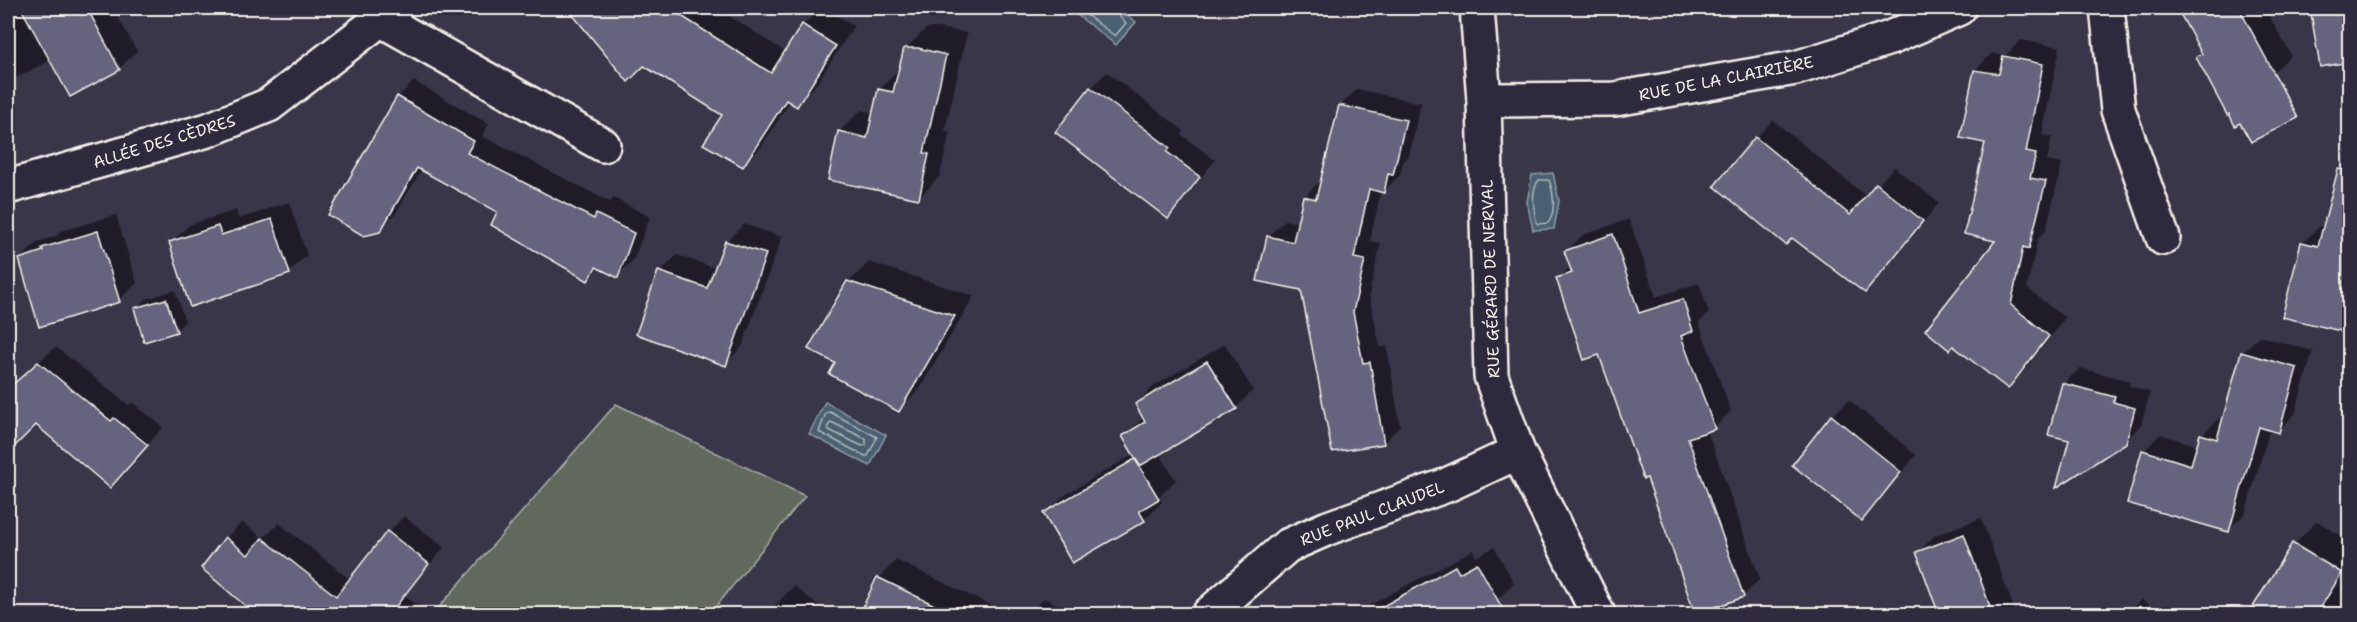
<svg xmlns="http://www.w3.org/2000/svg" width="2357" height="622" font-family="'Shantell Sans',sans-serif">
<rect width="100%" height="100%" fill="#3a364a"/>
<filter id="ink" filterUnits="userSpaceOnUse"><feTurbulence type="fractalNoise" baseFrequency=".0167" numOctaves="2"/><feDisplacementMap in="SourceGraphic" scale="12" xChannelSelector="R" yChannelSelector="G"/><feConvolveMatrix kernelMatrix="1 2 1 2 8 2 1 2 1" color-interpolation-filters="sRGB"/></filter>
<g filter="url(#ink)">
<polygon fill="#61695c" stroke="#aaada2" stroke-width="1.5" points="616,404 805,496 710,614 433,614"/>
<g fill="#496073" stroke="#8d9aa2" stroke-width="1.5">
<polygon points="1068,8 1118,8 1136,22 1116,45"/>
<polygon points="1553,173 1559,201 1554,229 1533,230 1527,202 1532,175"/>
<polygon points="825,402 886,435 870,466 809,434"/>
</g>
<g fill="#0007">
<polygon points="21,8 113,8 137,51 119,69 70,95 51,60 8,82 8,35 11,33 8,30 8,19"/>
<polygon points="569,8 717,8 786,52 803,25 821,8 825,8 854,26 815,86 796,105 790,101 762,146 743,165 724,115 644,64 628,80"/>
<polygon points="2178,8 2265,8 2291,55 2273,73 2198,58 2203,53"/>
<polygon points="2312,8 2350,8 2350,61 2321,65"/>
<polygon points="927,28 940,28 967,33 945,131 950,132 940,176 919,198 839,132 861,110 874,113 879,90 900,68 905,49"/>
<polygon points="2021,40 2060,47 2042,135 2052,137 2047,161 2062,164 2046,230 2038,239 2027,288 2065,318 2025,370 2008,387 1998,240 1987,142 1975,70 1992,53 2005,56"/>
<polygon points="1107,72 1184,131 1182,135 1215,160 1183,201 1167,217 1091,88"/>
<polygon points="414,81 489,124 482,136 610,202 614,198 650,217 634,259 617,276 600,267 588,279 499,211 422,169 396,213 379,230 398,97"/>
<polygon points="1357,89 1421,103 1409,156 1403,162 1400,175 1383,191 1381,191 1370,241 1381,243 1369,295 1380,347 1387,346 1400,426 1384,443 1302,289 1268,236 1285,220 1299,223 1304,197 1321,180 1340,106"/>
<polygon points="1773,120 1867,197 1894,167 1939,203 1882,274 1865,291 1793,236 1717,186 1756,138"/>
<polygon points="2350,155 2350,332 2284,316 2302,243 2320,226 2324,227 2344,178"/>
<polygon points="289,202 307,255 289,272 171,243 189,225 236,210 239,219"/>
<polygon points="116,215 137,283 119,300 20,259 38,242 56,236 61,231"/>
<polygon points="1629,219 1656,297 1699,283 1709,313 1699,323 1731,411 1714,428 1707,430 1760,579 1743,596 1648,476 1600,353 1558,279 1571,266 1566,251 1583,235"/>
<polygon points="744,224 782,237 742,347 725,364 660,272 677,255 715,268 726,242"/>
<polygon points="869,262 974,296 919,390 899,410 837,363 849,282"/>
<polygon points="175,290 185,321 176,331 136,309 146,299"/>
<polygon points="2259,336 2313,351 2295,414 2278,431 2270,429 2245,514 2228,530 2144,451 2160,434 2199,446 2202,435 2219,418 2224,420 2242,353"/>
<polygon points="1225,344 1253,390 1236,408 1159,453 1176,480 1159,497 1162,502 1144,520 1045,514 1063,496 1134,454 1124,437 1144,417 1136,404 1154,386"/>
<polygon points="56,347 129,405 132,402 163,427 127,469 36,423 21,437 8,424 8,388"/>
<polygon points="2080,368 2130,381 2129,386 2150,392 2141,425 2125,442 2071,439 2063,384"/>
<polygon points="1849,400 1916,455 1878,502 1862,519 1832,416"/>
<polygon points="2350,449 2350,466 2342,461"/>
<polygon points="404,516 444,547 405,596 430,614 259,614 226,538 242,522 263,538 279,523 351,580 389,532"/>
<polygon points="1981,518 2016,614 1941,614 1918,552 1935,535"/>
<polygon points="2317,521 2350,541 2350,572 2344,580 2350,584 2350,614 2249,614 2294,544"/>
<polygon points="1494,547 1514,583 1497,600 1471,614 1353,614 1473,550 1476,557"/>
<polygon points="896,560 1009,614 861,614 879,578"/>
<polygon points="794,586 828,614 767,614"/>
<polygon points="1044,598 1079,614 1028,614"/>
<polygon points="2141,599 2162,614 2128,614"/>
</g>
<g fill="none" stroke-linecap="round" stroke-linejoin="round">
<g stroke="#b0b7b9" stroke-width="1.5">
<polyline points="1077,8 1115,36 1126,23 1117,14 1115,8"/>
<path d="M1539 180H1549C1554 193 1556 212 1548 223L1538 224 1536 222C1534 209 1530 191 1539 180Z"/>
<polygon points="830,412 877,437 868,456 865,456 819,432 826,413"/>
<polygon points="831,422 866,439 866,445 862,446 829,430 828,426"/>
</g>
</g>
<g fill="#66647e" stroke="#f4f1e8" stroke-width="1.5">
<polygon points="21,8 87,8 120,70 70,97"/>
<polygon points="567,8 669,8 771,73 802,24 836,46 797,107 786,100 743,167 703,144 722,115 644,66 628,82"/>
<polygon points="2177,8 2239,8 2298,118 2251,142 2240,123 2235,126 2229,114 2227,115 2196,57 2202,54"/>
<polygon points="2310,8 2349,8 2349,62 2320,67"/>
<polygon points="904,48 918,48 946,55 924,153 929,154 919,199 828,180 838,131 867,138 878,89 893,92"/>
<polygon points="2003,56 2043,64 2026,152 2036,154 2030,178 2046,181 2029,249 2023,247 2011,305 2049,336 2008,389 1953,346 1949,350 1925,330 1995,241 1964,234 1985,143 1960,138 1974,70 1999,74"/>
<polygon points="1090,87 1170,148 1167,152 1200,177 1168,219 1055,132"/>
<polygon points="397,96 474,141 467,153 594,219 596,214 634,233 618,278 596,267 588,281 491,225 497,212 417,168 380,232 364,236 328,215"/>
<polygon points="1339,105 1406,120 1393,175 1388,174 1384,193 1369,189 1354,258 1365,260 1353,312 1363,363 1370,362 1384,444 1332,452 1301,290 1257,281 1267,236 1293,242 1303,196 1316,199"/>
<polygon points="1755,137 1850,215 1876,183 1923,221 1865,293 1792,238 1786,245 1714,186"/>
<polygon points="2338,169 2349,170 2349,333 2282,317 2301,242 2318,246"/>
<polygon points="272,219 290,274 190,307 169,242 218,226 221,235"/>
<polygon points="98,231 120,302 39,327 19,259 43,251 42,248"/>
<polygon points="1613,234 1639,313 1683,299 1693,331 1681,336 1715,429 1688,438 1744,597 1695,614 1647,478 1643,479 1599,355 1584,360 1556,278 1572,273 1564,251"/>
<polygon points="725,241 766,254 726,366 636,334 658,271 707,288"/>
<polygon points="847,281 955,316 899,412 829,374 835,363 808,349"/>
<polygon points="166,299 177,332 144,342 134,308"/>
<polygon points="2241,352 2297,368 2279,433 2259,427 2229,532 2127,503 2142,450 2191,465 2200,434 2217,439"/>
<polygon points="1207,361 1237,409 1140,466 1122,436 1145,422 1135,404"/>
<polygon points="38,362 111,421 114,418 148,445 110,488 36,425 8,453 8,389"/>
<polygon points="2062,383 2115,397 2113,402 2135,408 2126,443 2056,488 2069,440 2048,435"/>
<polygon points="1831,415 1901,472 1862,521 1792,465"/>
<polygon points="1135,459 1159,499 1139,511 1145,521 1072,563 1043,513"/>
<polygon points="387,531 429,564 389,615 256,615 201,568 225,537 248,555 262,538 336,596"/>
<polygon points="1964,534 1993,615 1939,615 1916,552"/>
<polygon points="2292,543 2342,573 2316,615 2248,615"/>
<polygon points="1477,563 1506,615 1367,615 1455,566 1459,573"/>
<polygon points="877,577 955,615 859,615"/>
</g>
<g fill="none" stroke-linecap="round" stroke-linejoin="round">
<g stroke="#f4f1e8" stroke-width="38">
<g id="street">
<polyline points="1477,8 1484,100 1491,376 1518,452 1598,614"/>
<polyline points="2107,8 2118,110 2163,238"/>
<polyline points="380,19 603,145"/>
<polyline points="1484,100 1615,99 1796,68 1890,38 1959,8"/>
<polyline points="8,187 208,130 269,105 395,8"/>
<polyline points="1209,614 1287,546 1328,528 1447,485 1518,452"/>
</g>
</g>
<use href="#street" stroke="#2f2a3d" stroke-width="33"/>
</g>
</g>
<g text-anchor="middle" stroke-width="5" stroke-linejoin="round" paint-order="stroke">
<g font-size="16" fill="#f4f1e8" stroke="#2f2a3d">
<text transform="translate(1726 78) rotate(-11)" y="6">RUE DE LA CLAIRIÈRE</text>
<text transform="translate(164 141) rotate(-17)" y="6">ALLÉE DES CÈDRES</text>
<text transform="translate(1490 279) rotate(-92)" y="6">RUE GÉRARD DE NERVAL</text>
<text transform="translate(1372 513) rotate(-21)" y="6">RUE PAUL CLAUDEL</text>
</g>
</g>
<rect width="2357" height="622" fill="none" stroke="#2f2a3d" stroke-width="30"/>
<rect x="15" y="15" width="2327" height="592" fill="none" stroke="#f4f1e8" stroke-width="2" filter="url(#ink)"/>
</svg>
